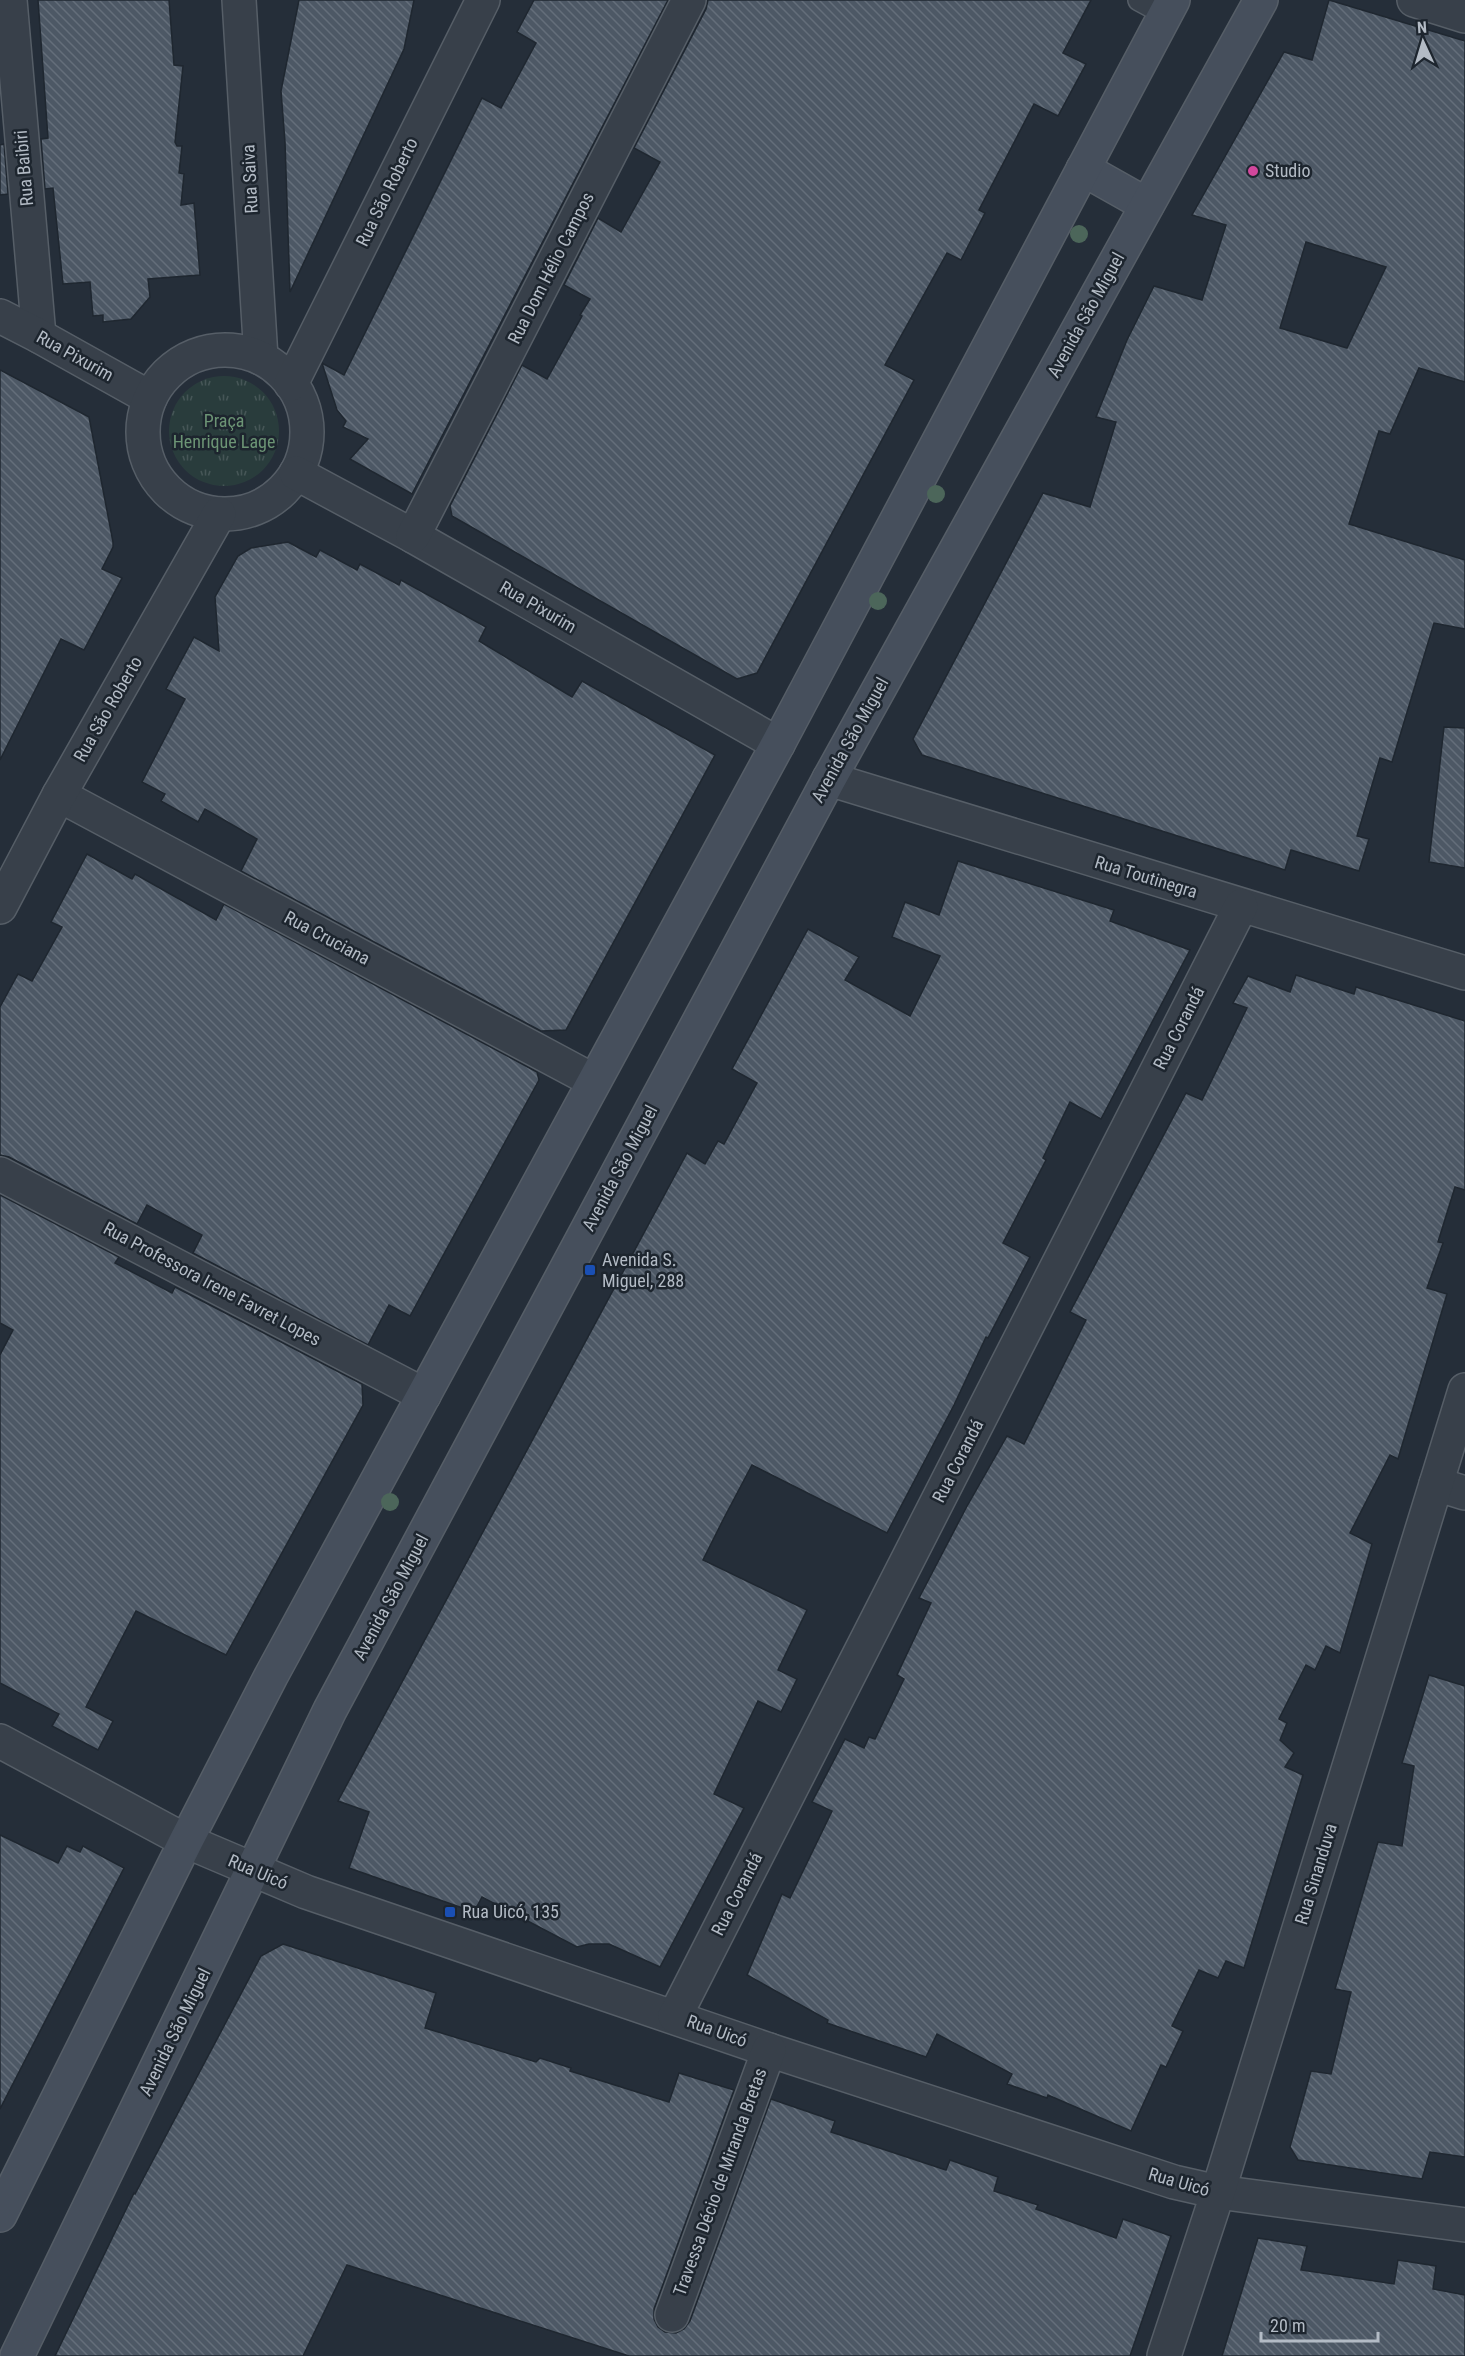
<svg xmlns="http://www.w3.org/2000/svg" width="1465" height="2356" font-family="'Roboto Condensed',sans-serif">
<defs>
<pattern id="park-tufts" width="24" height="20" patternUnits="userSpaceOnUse" patternTransform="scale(1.5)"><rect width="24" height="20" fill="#293c3c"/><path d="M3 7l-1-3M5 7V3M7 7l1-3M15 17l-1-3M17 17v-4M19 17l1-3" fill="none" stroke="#465657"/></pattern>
<pattern id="building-back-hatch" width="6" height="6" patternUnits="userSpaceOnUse" patternTransform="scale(1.5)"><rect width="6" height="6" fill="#4d5865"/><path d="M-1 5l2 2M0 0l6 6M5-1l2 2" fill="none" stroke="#646e7a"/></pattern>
</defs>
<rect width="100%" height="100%" fill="#252e39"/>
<circle fill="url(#park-tufts)" cx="224" cy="431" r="55"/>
<g fill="url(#building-back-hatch)" stroke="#1f2730" stroke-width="1.5" fill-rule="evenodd">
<polygon points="38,0 169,0 174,65 183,66 175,142 177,146 182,146 179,173 184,174 181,205 194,203 200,275 148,279 150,297 131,319 103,322 103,315 93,316 90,282 63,284 53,188 45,189 41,139 48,138"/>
<polygon points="299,0 414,0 404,49 290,292 285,142 281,91"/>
<polygon points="534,0 668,0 412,494 350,459 368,439 343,427 346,421 337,410 322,363 344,375 482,98 501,108 536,43 517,32"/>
<polygon points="708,0 1091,0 1063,53 1086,64 1058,116 1034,104 979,210 985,213 961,260 947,253 885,365 914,380 757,673 737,679 452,516 450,506 522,365 547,379 582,316 580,315 590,299 564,285 598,218 621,232 660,162 634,148 706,9"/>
<path d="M1329 0 1465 41V382L1419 368 1390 434 1379 431 1349 524 1465 560V629L1434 623 1392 762 1380 758 1357 836 1369 839 1359 871 1291 850 1285 870 922 755 913 739 1043 493 1090 507 1116 422 1096 417 1127 340 1154 286 1202 300 1226 225 1192 215 1284 52 1312 60ZM1306 242 1386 267 1347 348 1280 328Z"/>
<polygon points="4,144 8,194 0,195 0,145"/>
<polygon points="0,370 89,417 113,542 113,547 102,569 122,578 84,650 61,639 0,760"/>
<polygon points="288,542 316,557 320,550 357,570 360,564 399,585 401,580 486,627 479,641 572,697 582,681 715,755 566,1030 541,1031 241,871 257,839 205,809 198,822 161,801 165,794 142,782 185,699 166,689 194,637 219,651 215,597 238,556 251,548"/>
<polygon points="1444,727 1465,728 1465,868 1429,862"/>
<polygon points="87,854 132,879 135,874 216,920 224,904 537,1072 539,1080 410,1316 389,1305 368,1345 193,1253 202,1235 147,1205 137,1224 9,1157 0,1155 0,1007 18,974 32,981 62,927 51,922"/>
<polygon points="958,861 1114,910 1110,921 1190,950 1101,1119 1070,1102 1043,1158 1046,1160 1003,1243 1030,1257 988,1338 986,1337 954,1405 887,1533 752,1465 724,1518 703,1560 807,1610 778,1670 797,1679 781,1712 758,1701 714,1794 744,1808 660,1967 609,1944 589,1944 577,1947 482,1897 474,1912 349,1868 369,1812 338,1801 687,1153 705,1164 718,1141 724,1144 757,1083 732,1069 808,929 859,957 845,980 910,1016 940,956 892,937 905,902 939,915"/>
<polygon points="1296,975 1354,994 1356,987 1465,1021 1465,1190 1455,1187 1438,1242 1443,1243 1427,1288 1447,1294 1398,1459 1390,1455 1350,1533 1372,1544 1340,1653 1326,1646 1315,1670 1306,1665 1279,1719 1287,1723 1280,1740 1294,1753 1285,1767 1303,1775 1244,1968 1226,1961 1218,1978 1199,1970 1172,2026 1183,2031 1166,2067 1161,2065 1131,2131 1048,2095 1047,2098 1007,2084 1012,2074 937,2034 926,2057 827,2023 828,2020 747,1975 782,1894 790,1898 832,1811 812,1802 845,1739 864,1748 869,1737 875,1739 904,1679 897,1675 931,1603 919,1598 966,1508 1007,1436 1024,1444 1086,1320 1070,1312 1186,1093 1202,1100 1247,1008 1233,1003 1248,976 1290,992"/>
<polygon points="0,1195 119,1257 115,1263 172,1293 175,1287 362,1384 363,1405 226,1655 136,1611 86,1707 113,1721 98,1750 52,1726 59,1714 0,1683 0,1355 13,1330 0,1323"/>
<polygon points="1429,1675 1465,1686 1465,2157 1430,2152 1422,2179 1298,2160 1290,2147 1311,2071 1331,2074 1351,1992 1335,1989 1378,1842 1402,1846 1414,1766 1402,1763"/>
<polygon points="0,1835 58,1863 67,1846 80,1852 83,1846 124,1868 0,2109"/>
<polygon points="283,1944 436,1993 425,2028 536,2062 540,2058 571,2068 570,2071 669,2102 679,2073 734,2090 654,2309 654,2319 658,2327 665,2332 676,2333 684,2329 690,2321 771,2099 835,2121 831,2132 946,2170 950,2160 998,2177 994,2191 1038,2205 1036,2209 1116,2238 1123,2219 1171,2236 1130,2356 629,2356 347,2265 303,2356 55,2356 134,2193 135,2194 261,1956"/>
<polygon points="1258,2238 1307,2246 1301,2270 1394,2284 1398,2260 1436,2266 1433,2289 1465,2295 1465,2356 1222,2356"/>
</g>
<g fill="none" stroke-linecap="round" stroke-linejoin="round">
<g stroke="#565e67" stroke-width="24">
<polyline id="service" points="1139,0 1165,14"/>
</g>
<g stroke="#565e67" stroke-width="36">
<g id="minor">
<polyline points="10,0 39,336"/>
<polyline points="239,0 261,358"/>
<polyline points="1414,0 1465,16"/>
<polyline points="0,316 39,336 150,398"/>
<circle cx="225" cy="432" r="82"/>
<polyline points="291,384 483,0"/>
<polyline points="296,473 413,536 778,744"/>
<polyline points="413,536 689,0"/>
<polyline points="829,779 1465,973"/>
<polyline points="59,795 594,1081"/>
<polyline points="0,907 59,795 219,514"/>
<polyline points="0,1174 424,1395"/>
<polyline points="1436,1484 1465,1493"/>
<polyline points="0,1741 186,1841 306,1892 769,2050 1174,2182 1218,2192 1465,2225"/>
<polyline points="675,2016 1241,906"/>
<polyline points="672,2315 769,2050"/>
<polyline points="1164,2356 1218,2192 1465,1390"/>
</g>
</g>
<g stroke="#565e67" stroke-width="36">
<g id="secondary">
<polyline points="1083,169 1147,205"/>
<polyline points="0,2215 186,1841 271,1676 778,744 1173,0"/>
<polyline points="17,2356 330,1710 829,779 1261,0"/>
</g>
</g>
<use href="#service" stroke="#38404a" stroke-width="21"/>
<use href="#minor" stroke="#38404a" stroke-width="33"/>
<use href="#secondary" stroke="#464f5c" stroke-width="33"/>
</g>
<g fill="#4c665a">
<circle cx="1079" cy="234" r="9"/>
<circle cx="936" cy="494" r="9"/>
<circle cx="878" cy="601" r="9"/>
<circle cx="390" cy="1502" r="9"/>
</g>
<circle fill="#d1479c" stroke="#1d252e" stroke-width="2" cx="1253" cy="171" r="6"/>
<g fill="#1a4fb4" stroke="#1d252e" stroke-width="2">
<rect x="584" y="1264" width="12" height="12" rx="3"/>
<rect x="444" y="1906" width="12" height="12" rx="3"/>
</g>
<g text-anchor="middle" stroke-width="5" stroke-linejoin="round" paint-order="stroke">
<g font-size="18" fill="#b3bbc5" stroke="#1d252e">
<text transform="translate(24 168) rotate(-95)" y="6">Rua Baibiri</text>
<text transform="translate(250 179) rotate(-93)" y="6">Rua Saiva</text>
<text transform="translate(387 192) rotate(-64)" y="6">Rua São Roberto</text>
<text transform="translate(551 268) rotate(-63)" y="6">Rua Dom Hélio Campos</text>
<text transform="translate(1086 315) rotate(-61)" y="6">Avenida São Miguel</text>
<text transform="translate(75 356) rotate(29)" y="6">Rua Pixurim</text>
<text transform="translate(538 607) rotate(30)" y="6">Rua Pixurim</text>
<text transform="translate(108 709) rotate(-60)" y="6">Rua São Roberto</text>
<text transform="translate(850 740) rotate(-61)" y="6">Avenida São Miguel</text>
<text transform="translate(1146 877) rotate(17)" y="6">Rua Toutinegra</text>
<text transform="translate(327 938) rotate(28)" y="6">Rua Cruciana</text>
<text transform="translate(1179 1028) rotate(-63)" y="6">Rua Corandá</text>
<text transform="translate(620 1168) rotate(-62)" y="6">Avenida São Miguel</text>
<text transform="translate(212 1284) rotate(28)" y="6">Rua Professora Irene Favret Lopes</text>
<text transform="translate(958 1461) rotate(-63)" y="6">Rua Corandá</text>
<text transform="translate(391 1597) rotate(-62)" y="6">Avenida São Miguel</text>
<text transform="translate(258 1872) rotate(23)" y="6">Rua Uicó</text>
<text transform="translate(1316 1874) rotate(-73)" y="6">Rua Sinanduva</text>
<text transform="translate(737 1894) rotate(-63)" y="6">Rua Corandá</text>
<text transform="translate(717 2031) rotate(20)" y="6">Rua Uicó</text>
<text transform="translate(175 2032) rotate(-64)" y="6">Avenida São Miguel</text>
<text transform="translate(720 2182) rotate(-70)" y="6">Travessa Décio de Miranda Bretas</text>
<text transform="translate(1179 2182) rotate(16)" y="6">Rua Uicó</text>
</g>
<g font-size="18" fill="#b3bbc5" stroke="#1d252e" text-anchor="start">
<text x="1265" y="177">Studio</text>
<text x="602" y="1266">Avenida S.<tspan x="602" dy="21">Miguel, 288</tspan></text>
<text x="462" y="1918">Rua Uicó, 135</text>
</g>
<g font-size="18" fill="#6c9475" stroke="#1d252e">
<text x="224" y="427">Praça<tspan x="224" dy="21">Henrique Lage</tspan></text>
</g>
</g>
<g transform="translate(1423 42) rotate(356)" stroke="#1d252e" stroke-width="4.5" paint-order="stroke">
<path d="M0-4.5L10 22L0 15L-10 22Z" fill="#b3bbc5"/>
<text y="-9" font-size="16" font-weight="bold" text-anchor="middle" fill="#b3bbc5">N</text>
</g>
<path d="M1261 2332v9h117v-9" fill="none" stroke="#b3bbc5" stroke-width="3"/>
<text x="1270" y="2332" font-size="18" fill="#b3bbc5" stroke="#1d252e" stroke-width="4.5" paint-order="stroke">20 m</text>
</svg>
